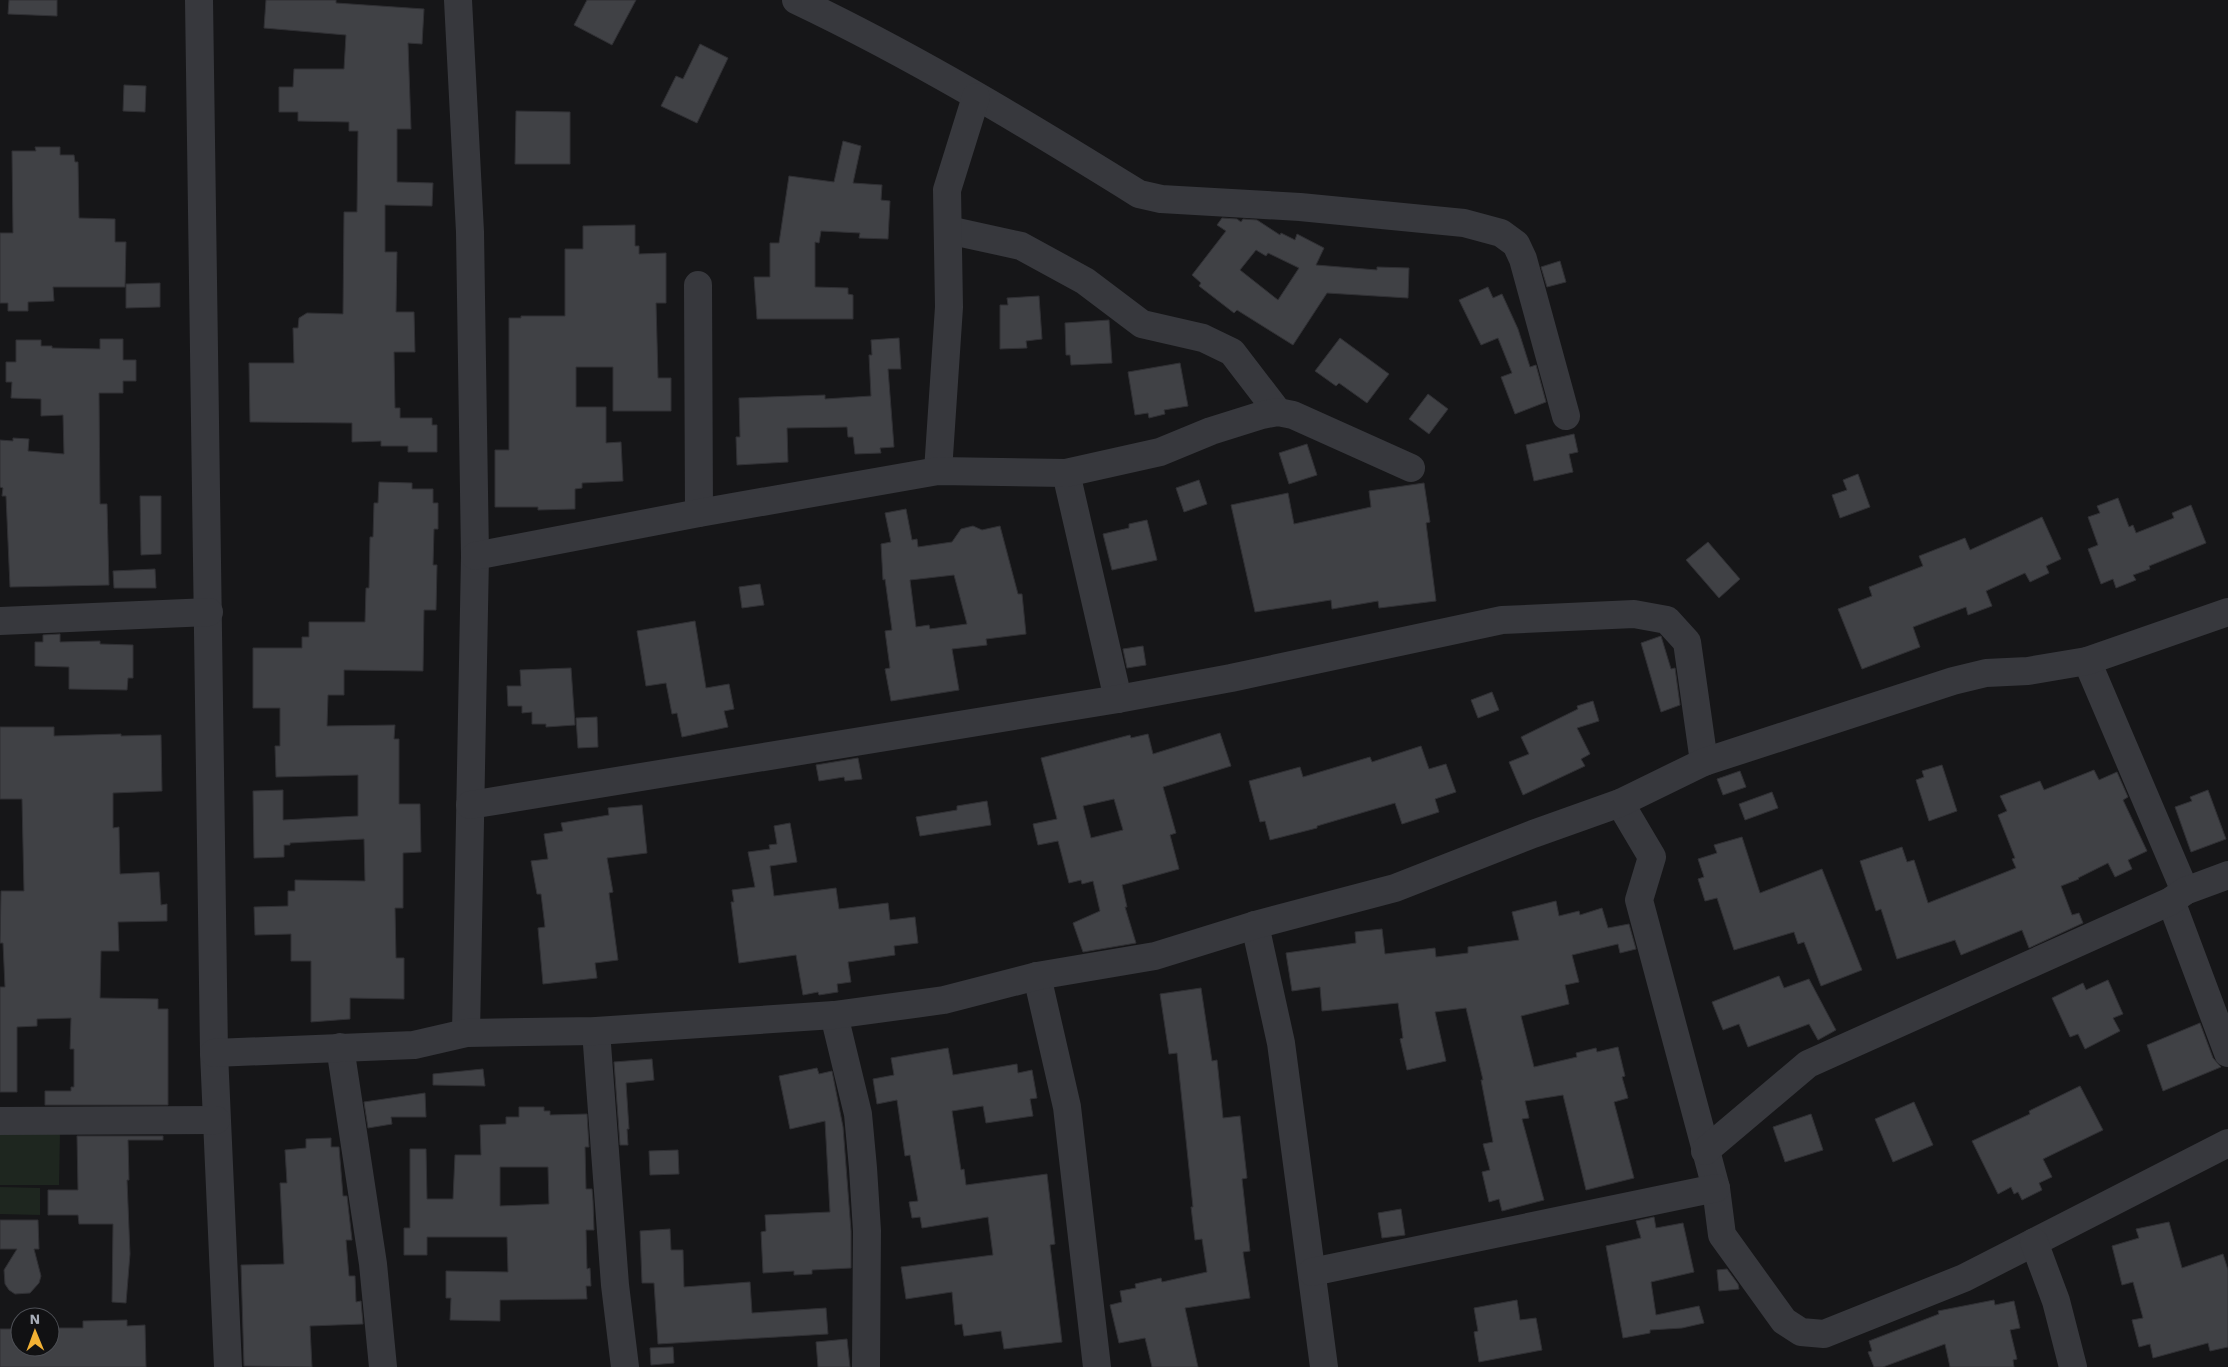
<svg xmlns="http://www.w3.org/2000/svg" width="2228" height="1367" font-family="'Work Sans',sans-serif">
<rect width="100%" height="100%" fill="#161618"/>
<g fill="#1e261f">
<polygon points="0,1133 60,1133 59,1185 0,1185"/>
<polygon points="0,1187 40,1188 40,1215 0,1214"/>
</g>
<g fill="#404145" stroke="#303034" fill-rule="evenodd">
<polygon points="9,0 57,0 57,16 8,14"/>
<polygon points="266,0 336,0 336,3 424,9 422,44 408,43 411,129 397,129 397,182 433,183 432,206 385,205 385,252 397,252 396,312 414,312 415,352 394,352 395,408 400,408 400,418 432,418 432,425 437,425 437,452 408,452 408,446 381,446 381,441 352,442 352,423 250,422 249,363 294,363 293,328 298,328 299,318 307,313 343,314 344,212 357,212 358,131 349,131 349,122 298,121 298,112 279,112 279,87 293,87 294,69 344,69 346,35 264,28"/>
<polygon points="587,0 636,0 612,45 574,25"/>
<polygon points="700,44 728,58 697,123 661,106 676,76 683,79"/>
<polygon points="124,85 146,86 145,112 123,111"/>
<polygon points="516,111 570,112 570,164 515,164"/>
<polygon points="843,141 861,146 853,183 882,185 881,200 890,201 888,239 859,238 860,233 821,231 819,243 815,242 815,287 848,288 848,294 853,295 853,319 757,319 754,277 770,277 770,243 779,243 789,176 834,182"/>
<polygon points="35,147 60,147 60,155 74,155 75,162 78,162 79,218 115,219 115,242 126,242 125,287 53,287 54,301 28,302 28,311 8,311 8,303 0,303 0,233 13,233 12,151 36,151"/>
<path d="M1222 218 1237 219 1241 222 1243 219 1257 220 1280 235 1281 233 1295 240 1297 234 1324 248 1316 265 1377 270V267L1409 268 1408 298 1327 293 1293 345 1237 310 1234 313 1199 286 1201 283 1192 275 1226 231 1217 225ZM1256 250 1266 256 1268 253 1299 268 1278 300 1240 270Z"/>
<polygon points="635,225 635,246 639,246 639,254 666,253 666,303 656,303 658,378 671,378 671,411 613,411 613,367 576,367 576,407 606,407 606,443 621,442 623,481 582,483 582,488 575,489 575,509 538,510 538,507 495,507 495,450 509,450 509,318 521,318 521,316 565,316 565,249 583,249 583,226"/>
<polygon points="1560,261 1566,282 1547,287 1541,267"/>
<polygon points="160,283 160,307 126,308 126,284"/>
<polygon points="1488,287 1493,298 1502,294 1518,329 1530,367 1536,365 1546,402 1515,414 1501,377 1512,373 1498,338 1481,345 1459,300"/>
<polygon points="1039,296 1042,339 1026,341 1027,348 1000,349 1000,305 1008,305 1007,298"/>
<polygon points="1109,320 1112,363 1071,365 1070,355 1066,355 1065,323"/>
<polygon points="899,338 901,369 888,369 894,447 880,448 881,453 855,454 853,437 848,437 847,427 787,428 788,462 737,465 736,437 740,437 739,398 825,395 825,399 871,396 869,355 872,355 871,340"/>
<polygon points="1340,338 1389,374 1367,403 1339,383 1336,386 1315,371"/>
<polygon points="100,339 123,339 123,360 136,360 136,381 123,381 123,393 99,393 100,504 107,504 109,585 10,587 6,496 2,496 3,488 0,487 0,440 13,441 13,438 29,439 28,451 64,454 63,415 41,416 41,399 11,398 12,382 6,382 6,362 16,362 16,340 41,340 41,346 52,346 52,348 100,349"/>
<polygon points="1180,363 1188,406 1164,410 1165,414 1149,418 1148,413 1135,415 1128,372"/>
<polygon points="1428,394 1448,409 1429,434 1409,419"/>
<polygon points="1574,434 1578,452 1569,454 1573,472 1534,481 1526,445"/>
<polygon points="1307,444 1317,475 1289,484 1279,453"/>
<polygon points="1858,474 1870,507 1840,518 1832,495 1847,490 1843,480"/>
<polygon points="1199,480 1207,504 1184,512 1176,488"/>
<polygon points="379,482 412,483 412,489 433,489 433,503 438,503 438,529 434,529 433,565 437,565 436,610 424,610 423,671 344,670 344,695 328,695 327,726 395,725 394,739 399,739 399,804 420,804 421,852 403,853 403,908 395,908 396,958 404,958 404,999 350,998 350,1019 311,1022 311,961 291,961 291,934 255,935 254,907 288,906 288,891 295,891 295,880 365,881 364,839 290,843 290,845 284,845 284,857 254,858 253,791 283,790 283,820 358,816 358,775 276,777 275,746 280,746 280,708 253,708 253,648 302,648 302,637 309,637 309,622 365,622 366,588 369,588 370,537 373,537 374,503 378,503"/>
<polygon points="1424,483 1430,522 1426,523 1436,601 1379,608 1378,601 1332,609 1331,600 1255,612 1231,505 1288,493 1294,524 1371,507 1369,491"/>
<polygon points="140,496 161,496 161,554 141,555"/>
<polygon points="2118,498 2129,527 2133,525 2136,533 2174,518 2172,513 2191,505 2206,543 2149,566 2150,569 2133,575 2136,580 2116,588 2113,579 2101,584 2088,549 2098,545 2088,517 2100,513 2097,506"/>
<path d="M906 509 912 540 917 539 918 547 952 542 961 529 973 526 982 530 1000 526 1018 594H1022L1026 634 986 639 987 645 952 649 959 690 891 701 885 669 890 668 885 631 892 630 885 579 883 580 881 544 891 542 885 513ZM954 575 967 624 930 629 929 625 916 627 910 580Z"/>
<polygon points="2042,517 2061,559 2046,566 2049,573 2030,582 2025,573 1986,591 1992,606 1968,615 1966,607 1913,627 1920,647 1862,669 1838,609 1872,596 1869,587 1923,566 1919,556 1965,538 1970,550"/>
<polygon points="1147,520 1157,560 1112,570 1103,534 1129,528 1129,524"/>
<polygon points="1708,542 1740,579 1719,598 1686,560"/>
<polygon points="155,569 156,588 114,588 113,571"/>
<polygon points="760,584 764,605 742,608 739,587"/>
<polygon points="695,621 706,688 729,684 734,709 724,711 728,727 682,737 677,713 672,714 666,683 646,686 637,631"/>
<polygon points="60,634 60,642 100,641 100,644 133,645 133,678 128,678 127,690 69,689 69,667 35,666 35,642 43,642 43,635"/>
<polygon points="1661,636 1671,669 1675,668 1680,705 1661,712 1641,643"/>
<polygon points="1143,646 1146,665 1127,668 1123,649"/>
<polygon points="571,668 575,725 546,727 546,724 532,724 532,712 522,713 522,706 508,706 507,686 521,686 520,670"/>
<polygon points="1492,692 1499,710 1478,718 1471,700"/>
<polygon points="1593,701 1599,721 1577,728 1590,754 1581,759 1585,766 1523,795 1509,762 1529,754 1521,737 1578,709 1577,706"/>
<polygon points="597,717 598,747 578,748 576,718"/>
<polygon points="0,727 54,727 54,736 121,734 121,736 161,735 162,791 113,793 113,828 119,827 120,874 159,872 161,905 167,904 167,921 118,922 119,951 101,951 100,998 158,999 158,1009 168,1009 168,1105 45,1105 45,1091 71,1091 71,1087 74,1087 74,1049 70,1049 71,1018 37,1019 37,1026 17,1027 17,1092 0,1092 0,987 5,987 3,943 0,943 1,891 24,891 22,799 0,799"/>
<path d="M1220 733 1231 766 1163 787 1176 833 1170 835 1179 869 1122 885 1127 907H1125L1136 943 1083 952 1073 923 1100 911 1093 881 1082 884 1081 880 1069 883 1058 841 1038 845 1033 824 1057 819 1041 758 1130 735 1131 738 1148 734 1153 754ZM1114 799 1123 830 1091 838 1083 806Z"/>
<polygon points="1421,746 1429,769 1446,764 1456,792 1435,799 1439,812 1402,824 1395,803 1317,826 1317,828 1270,840 1265,821 1260,822 1249,781 1300,767 1303,777 1370,757 1372,762"/>
<polygon points="858,758 862,779 845,781 844,777 819,781 816,765"/>
<polygon points="1942,765 1957,811 1929,821 1916,780 1924,777 1922,771"/>
<polygon points="2094,770 2099,780 2117,772 2128,797 2123,800 2147,851 2128,860 2132,869 2115,877 2108,863 2078,878 2079,879 2061,886 2072,915 2079,913 2083,923 2029,948 2022,930 1961,955 1955,940 1897,959 1881,909 1876,911 1860,861 1902,847 1907,862 1914,860 1928,903 2016,868 2012,859 2015,858 1998,815 2007,811 2000,796 2040,781 2044,790"/>
<polygon points="1740,771 1746,787 1723,795 1717,779"/>
<polygon points="2208,790 2226,839 2191,852 2175,807 2192,801 2190,797"/>
<polygon points="1772,792 1778,808 1745,820 1739,804"/>
<polygon points="987,801 991,825 920,836 916,817 957,810 957,806"/>
<polygon points="642,805 647,853 607,858 613,892 609,893 618,960 595,963 597,978 543,984 538,928 545,927 541,894 537,894 531,861 548,859 544,834 563,831 561,823 609,815 608,808"/>
<polygon points="790,823 797,862 770,866 774,896 836,888 839,909 888,903 890,920 915,917 918,943 894,946 895,955 848,962 851,982 837,984 838,992 819,995 818,992 803,995 796,955 739,963 731,902 734,902 732,890 755,887 748,852 770,849 769,845 777,844 774,826"/>
<polygon points="1742,837 1760,893 1822,869 1862,970 1821,986 1804,942 1798,944 1794,932 1734,950 1717,898 1705,901 1698,879 1704,877 1698,859 1717,853 1714,845"/>
<polygon points="1556,901 1559,916 1579,911 1580,915 1602,908 1608,928 1629,924 1636,949 1620,953 1618,944 1572,955 1579,982 1565,985 1569,1004 1521,1016 1534,1067 1577,1057 1576,1053 1596,1048 1597,1052 1618,1047 1625,1076 1622,1077 1628,1098 1614,1102 1634,1178 1586,1190 1563,1095 1525,1101 1529,1118 1522,1119 1544,1200 1502,1211 1499,1199 1489,1202 1482,1172 1490,1170 1483,1144 1493,1142 1481,1080 1483,1080 1466,1008 1435,1012 1446,1061 1407,1070 1400,1039 1403,1038 1398,1003 1322,1011 1320,987 1292,991 1286,953 1356,943 1355,932 1382,929 1385,954 1435,948 1436,957 1468,953 1468,947 1519,940 1512,912"/>
<polygon points="1779,976 1784,988 1809,979 1836,1030 1818,1040 1809,1024 1748,1047 1739,1024 1723,1030 1712,1002"/>
<polygon points="2108,980 2123,1014 2113,1018 2120,1031 2085,1049 2078,1034 2070,1037 2052,998 2083,983 2086,990"/>
<polygon points="1201,988 1212,1061 1217,1060 1223,1118 1240,1116 1247,1178 1242,1179 1250,1251 1243,1252 1250,1298 1185,1308 1198,1367 1152,1367 1145,1338 1119,1343 1110,1305 1122,1302 1120,1291 1136,1288 1135,1284 1161,1278 1162,1282 1207,1272 1202,1239 1195,1240 1191,1207 1193,1207 1177,1053 1169,1054 1160,994"/>
<polygon points="2200,1023 2213,1058 2221,1067 2163,1091 2147,1045"/>
<polygon points="948,1048 953,1075 1017,1064 1018,1073 1032,1070 1037,1098 1030,1099 1033,1116 986,1123 983,1106 952,1111 961,1170 964,1169 966,1185 1047,1174 1055,1244 1050,1245 1062,1342 1004,1349 1001,1331 964,1336 962,1324 955,1325 952,1292 906,1299 901,1267 993,1255 988,1217 922,1228 920,1217 912,1218 909,1202 918,1201 910,1155 905,1156 897,1100 877,1104 873,1079 894,1075 891,1058"/>
<polygon points="652,1059 654,1080 626,1083 629,1129 627,1129 628,1145 620,1145 614,1062"/>
<polygon points="817,1068 819,1074 832,1071 843,1127 851,1231 851,1268 812,1270 812,1274 794,1275 794,1271 763,1273 761,1232 766,1231 765,1215 830,1212 825,1121 790,1129 779,1076"/>
<polygon points="483,1069 485,1086 433,1085 433,1074"/>
<polygon points="2080,1086 2103,1130 2043,1159 2052,1177 2039,1183 2042,1190 2022,1200 2018,1192 2014,1194 2011,1187 1998,1194 1972,1141 2030,1114 2029,1111"/>
<polygon points="425,1093 426,1117 391,1117 392,1124 368,1128 364,1102"/>
<polygon points="1914,1102 1933,1145 1893,1162 1875,1119"/>
<path d="M519 1107H544V1111H550V1115L587 1114 589 1147H585L586 1189H592L593 1201 594 1230H586L587 1269 590 1268 591 1286H586L587 1299 500 1300V1321L450 1320 451 1298H446V1271L508 1272 507 1237H427V1255H404V1228H410V1149H426L427 1199H453L455 1155H481L480 1125 506 1124V1117H519ZM500 1167H548L549 1204 500 1206Z"/>
<polygon points="1811,1114 1823,1150 1785,1162 1773,1127"/>
<polygon points="77,1136 163,1136 163,1140 128,1140 129,1180 127,1180 130,1254 126,1303 112,1302 113,1224 79,1224 78,1215 48,1215 48,1190 78,1190"/>
<polygon points="331,1138 331,1147 339,1147 343,1196 347,1196 352,1240 346,1240 349,1276 355,1276 356,1302 361,1301 363,1324 310,1326 312,1367 244,1366 241,1265 284,1264 280,1183 287,1183 285,1150 306,1148 306,1139"/>
<polygon points="678,1150 679,1174 650,1175 649,1151"/>
<polygon points="1401,1209 1405,1235 1382,1238 1378,1213"/>
<polygon points="1654,1217 1656,1228 1683,1223 1694,1272 1651,1282 1656,1315 1699,1306 1704,1323 1682,1328 1650,1330 1650,1333 1623,1338 1606,1246 1641,1238 1636,1221"/>
<polygon points="0,1220 38,1220 39,1249 34,1249 41,1276 39,1283 30,1293 15,1294 9,1290 5,1284 4,1270 17,1249 0,1249"/>
<polygon points="2169,1222 2182,1268 2223,1254 2228,1270 2228,1347 2210,1351 2208,1343 2153,1358 2150,1344 2139,1347 2132,1320 2143,1318 2133,1282 2122,1285 2112,1246 2139,1238 2136,1229"/>
<polygon points="670,1229 671,1250 683,1250 684,1287 750,1282 752,1313 826,1308 828,1334 658,1344 654,1283 642,1283 640,1231"/>
<polygon points="1727,1269 1738,1284 1739,1289 1719,1291 1717,1270"/>
<polygon points="1517,1300 1520,1320 1536,1318 1542,1350 1479,1362 1474,1332 1478,1331 1474,1308"/>
<polygon points="1994,1300 1995,1305 2014,1301 2020,1328 2010,1330 2017,1359 2013,1360 2014,1367 1950,1367 1945,1344 1883,1367 1874,1367 1868,1352 1872,1351 1869,1341 1939,1314 1938,1311"/>
<polygon points="127,1320 127,1326 145,1325 146,1367 0,1367 0,1329 20,1329 20,1347 50,1347 50,1328 83,1328 83,1321"/>
<polygon points="847,1339 850,1367 818,1367 816,1342"/>
<polygon points="673,1347 674,1363 651,1365 650,1348"/>
</g>
<g fill="none" stroke-linecap="round" stroke-linejoin="round">
<g stroke="#37383d" stroke-width="28">
<polyline points="199,0 214,1053 228,1367"/>
<polyline points="458,0 470,232 475,556 466,1033"/>
<path d="M796 0C914 56 1028 125 1139 194L1161 199 1300 207 1464 223 1501 233 1516 244 1523 259 1566 416"/>
<polyline points="948,230 1021,246 1085,281 1142,324 1203,338 1232,352 1278,412"/>
<polyline points="698,285 699,513"/>
<polyline points="938,471 949,307 947,190 976,97"/>
<polyline points="1066,473 1118,699"/>
<polyline points="475,556 699,513 938,471 1066,473 1160,452 1211,431 1262,415 1278,412 1293,415 1411,468"/>
<polyline points="0,621 209,612"/>
<polyline points="2087,661 2185,891"/>
<polyline points="1620,803 1652,857 1639,900 1716,1188 1722,1235 1784,1321 1801,1332 1824,1334 1964,1278 2228,1143"/>
<polyline points="470,805 1118,699 1231,678 1502,620 1634,614 1667,620 1687,642 1704,762"/>
<polyline points="2171,901 2228,1053"/>
<polyline points="1255,925 1281,1043 1324,1367"/>
<polyline points="1037,976 1067,1107 1097,1367"/>
<polyline points="834,1015 858,1114 863,1168 867,1231 866,1367"/>
<polyline points="596,1031 615,1285 625,1367"/>
<polyline points="340,1047 373,1264 383,1367"/>
<polyline points="214,1053 414,1045 466,1033 596,1031 834,1015 944,1000 1037,976 1155,956 1255,925 1395,888 1533,834 1620,803 1704,762 1953,681 1986,673 2028,671 2087,661 2228,612"/>
<polyline points="0,1121 216,1120"/>
<polyline points="1705,1151 1808,1064 2171,901 2185,891 2228,875"/>
<polyline points="2034,1242 2056,1301 2073,1367"/>
<polyline points="1312,1272 1716,1188"/>
</g>
</g>
<g transform="translate(35 1332) rotate(359)"><circle r="24" fill="#111113" stroke="#4d4f55"/>
<path d="M0-4L9 19L0 12L-9 19Z" fill="#f2b134"/>
<text y="-8" font-size="14" font-weight="bold" text-anchor="middle" fill="#a8adb8">N</text>
</g>
</svg>
